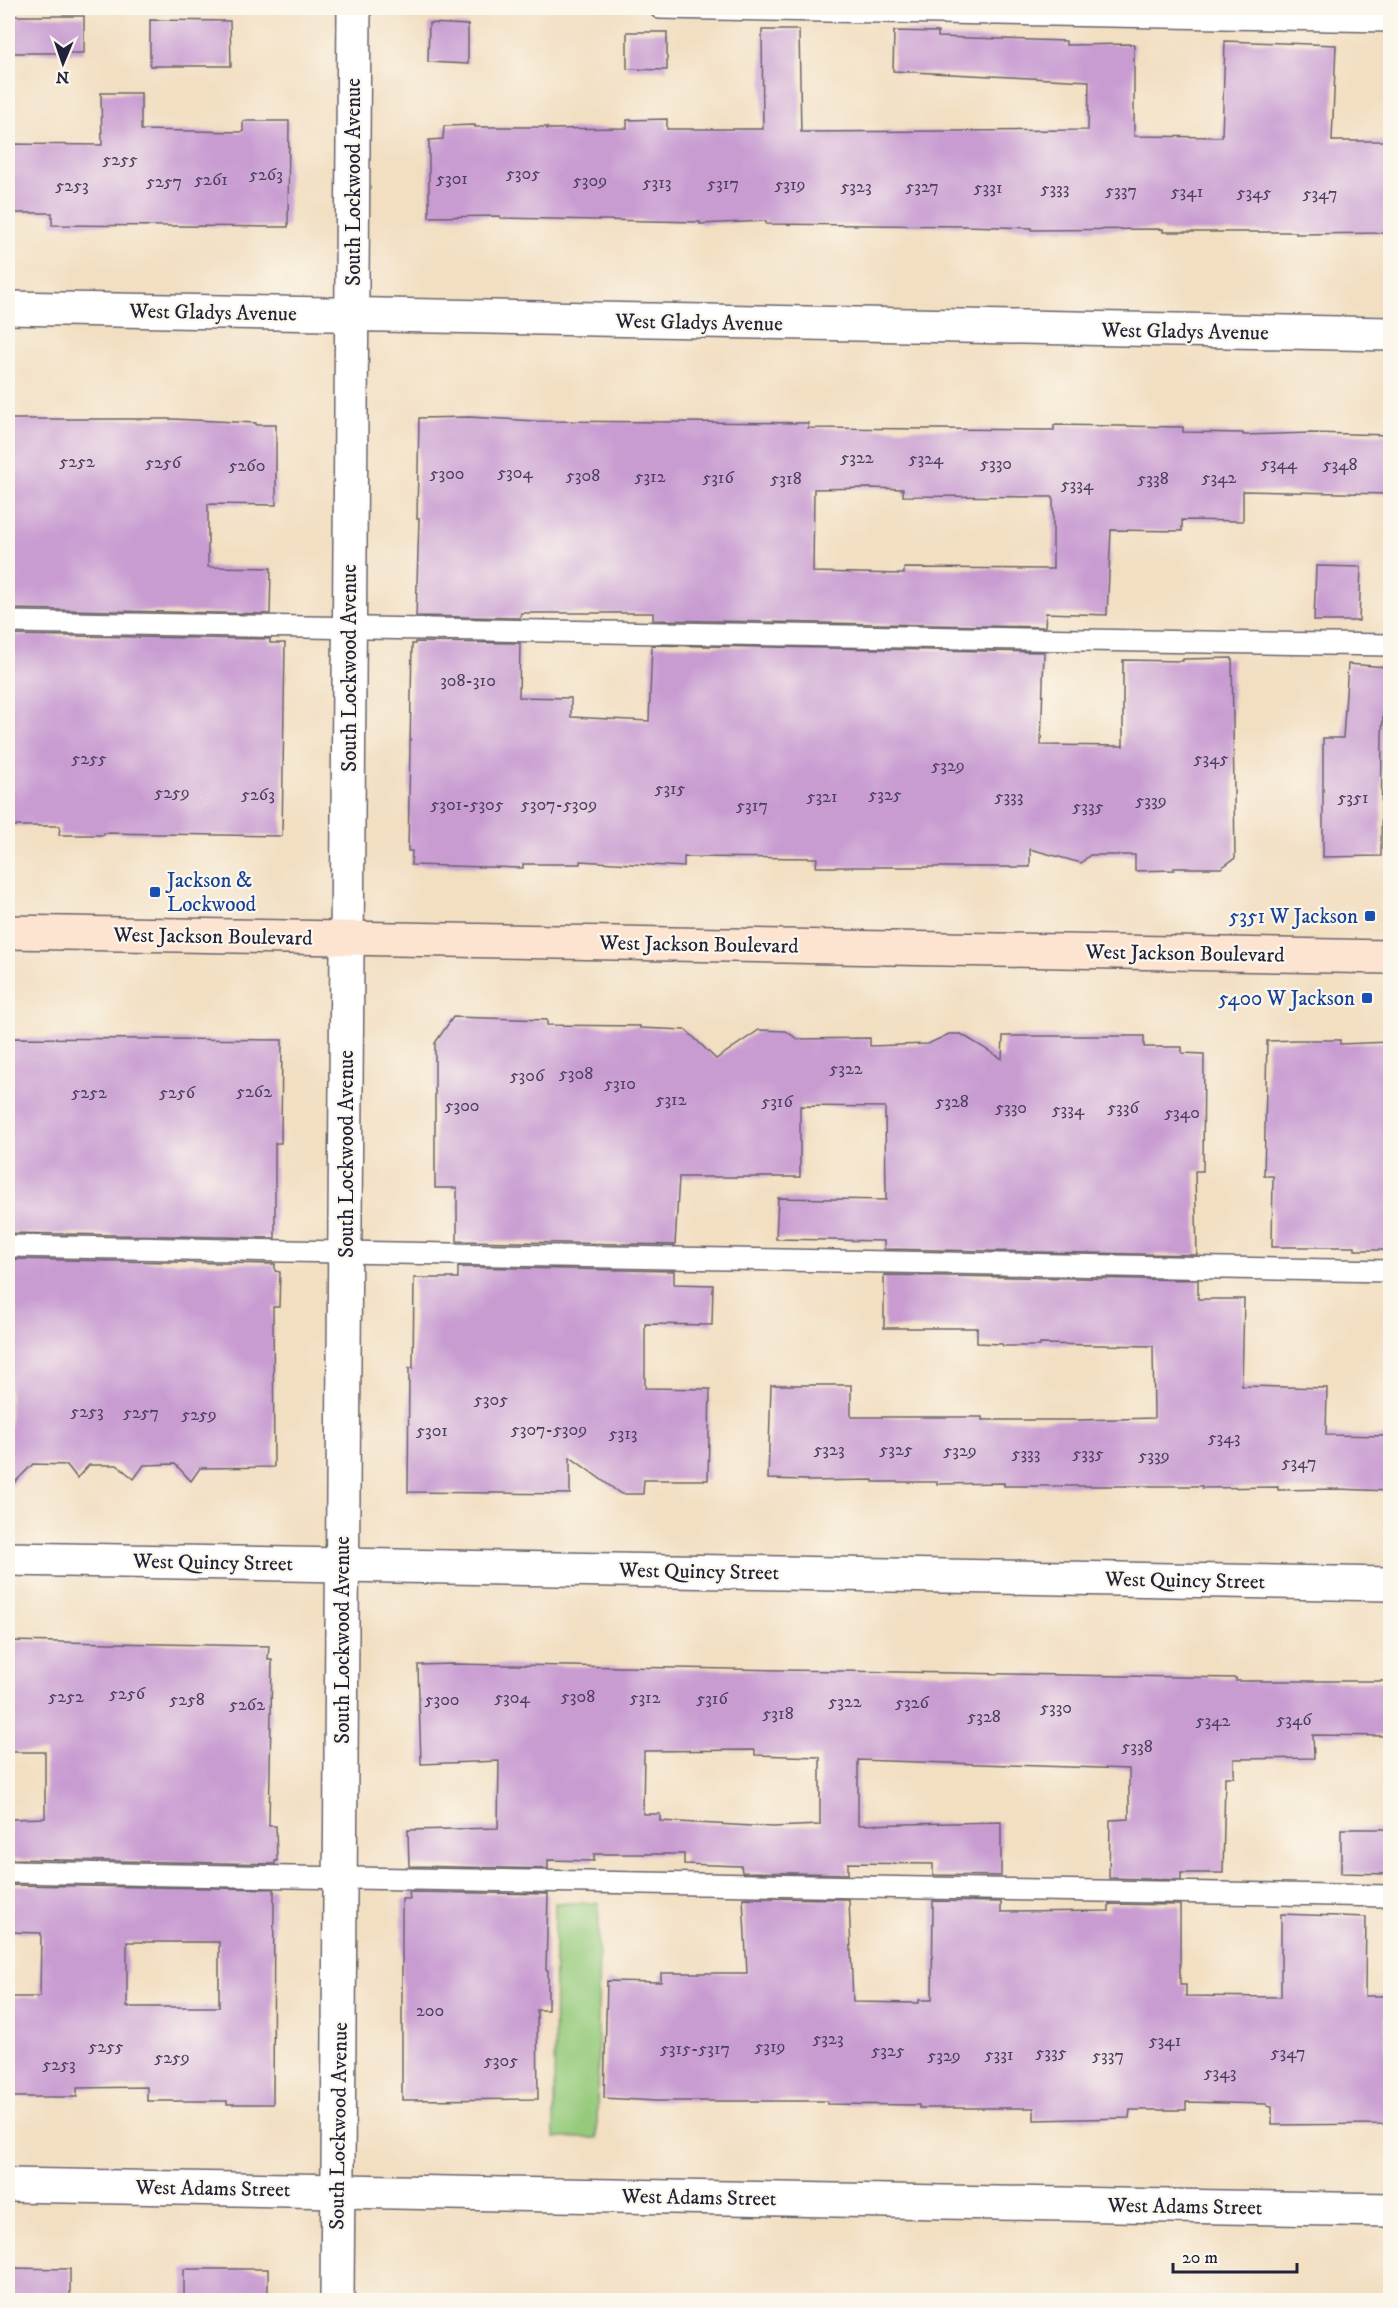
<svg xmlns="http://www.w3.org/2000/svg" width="1398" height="2308" font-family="'IM FELL DW Pica',serif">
<rect width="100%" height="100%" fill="#fbf7ec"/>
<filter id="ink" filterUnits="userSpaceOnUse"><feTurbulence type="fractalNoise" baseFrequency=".0167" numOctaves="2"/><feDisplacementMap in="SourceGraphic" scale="12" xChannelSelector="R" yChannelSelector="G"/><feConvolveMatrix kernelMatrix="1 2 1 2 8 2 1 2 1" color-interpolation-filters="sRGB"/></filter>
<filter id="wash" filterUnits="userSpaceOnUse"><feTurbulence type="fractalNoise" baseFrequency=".008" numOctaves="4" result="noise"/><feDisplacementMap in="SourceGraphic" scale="24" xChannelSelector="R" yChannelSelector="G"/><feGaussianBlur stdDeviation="1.35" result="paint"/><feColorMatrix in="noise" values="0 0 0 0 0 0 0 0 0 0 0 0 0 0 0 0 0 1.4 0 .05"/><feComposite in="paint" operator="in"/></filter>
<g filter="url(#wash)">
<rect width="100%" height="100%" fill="#f2dec1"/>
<polygon fill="#95ca7c" stroke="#5c765c" stroke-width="1.5" points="555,1903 599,1903 597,2138 554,2138"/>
<g id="blocks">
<g fill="#c89bd1" fill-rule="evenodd">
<rect x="8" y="16" width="76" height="37"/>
<polygon points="150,20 230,21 231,66 150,66"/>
<polygon points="429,23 468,25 468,64 428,62"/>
<polygon points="762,30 799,30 801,132 1088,130 1089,81 893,71 894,31 938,32 938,37 1066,41 1066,45 1134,44 1134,136 1222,137 1225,41 1336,45 1332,141 1390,141 1390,233 1296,234 1296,232 1163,232 1163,229 1031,230 1031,228 965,226 766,224 766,221 700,224 700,222 500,218 500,216 429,217 429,140 443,139 444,126 475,125 475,127 547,127 547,129 627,128 627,120 667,119 667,129 763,129"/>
<polygon points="627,32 667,32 667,70 627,69"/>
<polygon points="101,93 141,93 141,130 243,132 243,121 289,121 288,227 52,225 52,213 8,213 8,144 102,145"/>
<path d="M469 417 536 421 808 423V428L1054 430V425L1183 427V432L1243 433V435L1310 433 1390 435V494L1243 491V521L1182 520V531L1111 530 1107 615 1046 613 1045 627 653 620V613H521L520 618 416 616 419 519H417L419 418ZM870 488 903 489V496L1053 497V569L904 568V574L813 572 814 489Z"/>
<polygon points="8,419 173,419 256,423 256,425 276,425 276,505 208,504 208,567 271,568 270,614 8,609"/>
<polygon points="1316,566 1361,567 1359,621 1314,621"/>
<polygon points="8,635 270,639 270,643 285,643 282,836 104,833 104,835 59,835 60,826 8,826"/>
<polygon points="415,642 520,643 519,697 571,698 571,717 649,721 652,645 1044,652 1041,745 1123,746 1123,660 1183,661 1183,659 1232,658 1235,858 1221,868 1174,868 1174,870 1135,871 1135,855 1090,855 1081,863 1030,849 1030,867 816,867 817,858 684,857 684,867 580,861 580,864 523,864 523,868 411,865 412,851 408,851 412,644 415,644"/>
<polygon points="1348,664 1386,667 1382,734 1381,856 1323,857 1323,738 1343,738"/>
<polygon points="453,1017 547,1020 547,1025 640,1026 640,1028 686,1030 716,1059 759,1030 786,1031 797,1039 870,1038 870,1046 928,1044 949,1034 961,1034 1002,1059 1003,1036 1144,1036 1144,1047 1182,1047 1182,1053 1204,1054 1203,1171 1195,1171 1197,1255 884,1249 884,1241 776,1239 778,1198 886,1200 885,1107 800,1106 800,1177 679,1177 675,1245 457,1241 457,1188 435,1188 435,1043"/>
<polygon points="8,1038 282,1040 281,1143 275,1143 275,1238 10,1233 10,1229 8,1229"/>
<polygon points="1297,1040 1340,1040 1340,1044 1390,1042 1390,1250 1355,1250 1355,1247 1272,1247 1273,1176 1264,1176 1267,1041"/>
<polygon points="9,1259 275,1264 275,1271 280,1272 279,1307 273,1307 274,1467 200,1468 191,1481 175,1464 144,1465 134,1479 117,1465 89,1465 77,1478 67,1465 33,1464 10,1487"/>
<polygon points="458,1267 674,1271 674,1284 713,1285 712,1325 645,1324 645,1388 710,1389 708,1480 644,1480 643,1494 621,1494 570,1457 570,1494 408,1492 409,1368 413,1368 414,1278 458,1278"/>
<polygon points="884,1275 1198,1280 1198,1299 1244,1299 1242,1386 1327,1388 1326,1435 1390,1436 1390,1491 1337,1489 1278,1490 1278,1487 1202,1488 1202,1486 1004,1486 1004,1483 937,1484 937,1482 873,1482 873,1480 807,1481 807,1480 768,1479 771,1385 851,1385 851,1417 982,1417 982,1420 1079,1420 1154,1418 1153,1346 1040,1344 1040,1346 1003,1346 1002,1344 977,1343 977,1328 884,1328"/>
<polygon points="8,1641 269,1646 268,1660 272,1660 269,1826 276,1826 277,1861 275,1861 275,1864 10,1859 10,1819 45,1818 45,1752 8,1752"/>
<path d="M453 1664 1236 1678V1681H1390V1736L1313 1735 1314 1758 1234 1759V1777H1225L1223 1873H1181V1880L1109 1878 1110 1820 1129 1819V1769L858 1760V1825L1001 1822V1876L933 1875V1864L848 1863V1874L742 1872 741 1866 684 1864V1854H594V1861L548 1860V1869L409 1866 408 1830 498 1828 499 1761 421 1764 418 1665ZM755 1750V1755L820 1757V1825L773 1827 660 1821V1814H643L644 1751Z"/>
<polygon points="1341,1829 1388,1829 1388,1874 1341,1873"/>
<path d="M10 1885 274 1889 273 2104H227V2101H147V2087L77 2088V2097H8V1997H40L41 1933 8 1932V1897H10ZM127 1942H219V2007H127Z"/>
<polygon points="409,1892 548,1894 546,1970 548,1970 548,2010 537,2010 538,2099 402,2100 402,1899 410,1899"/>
<polygon points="743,1898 849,1899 853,2002 919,2003 919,2000 932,2000 933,1901 1001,1902 1001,1912 1109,1911 1109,1904 1180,1905 1180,1985 1186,1985 1186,1996 1281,1997 1281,1914 1366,1917 1365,1996 1385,1996 1387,2124 1272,2125 1272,2107 1267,2106 1267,2104 1186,2102 1186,2110 1130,2110 1129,2118 1034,2120 1034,2108 919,2108 919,2105 827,2104 827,2101 656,2101 604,2098 607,1981 661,1982 661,1973 747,1973"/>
<polygon points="8,2268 70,2269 70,2301 8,2301"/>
<rect x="184" y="2269" width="84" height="32"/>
</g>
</g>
</g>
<g filter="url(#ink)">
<use href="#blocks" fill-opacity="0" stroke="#6b646a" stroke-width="1.5"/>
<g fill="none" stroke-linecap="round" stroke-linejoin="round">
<g stroke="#6b646a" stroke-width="24">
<g id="lane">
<polyline points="660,8 1390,21"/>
<polyline points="8,622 1390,645"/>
<polyline points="8,1246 1390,1271"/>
<polyline points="8,1872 1390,1896"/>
</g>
</g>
<g stroke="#6b646a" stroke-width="36">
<g id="street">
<polyline points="8,308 1390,334"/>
<polyline points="8,1559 1390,1584"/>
<polyline points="8,2185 1390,2210"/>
<polyline points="337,2300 354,8"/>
</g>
</g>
<g stroke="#6b646a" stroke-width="36">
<polyline id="secondary" points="8,932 1390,957"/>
</g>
<use href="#lane" stroke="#fff" stroke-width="21"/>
<use href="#street" stroke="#fff" stroke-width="33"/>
<use href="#secondary" stroke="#fde4d0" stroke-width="33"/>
</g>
</g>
<g fill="#1a4fb4" stroke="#fbf7ec" stroke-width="2">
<rect x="149" y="886" width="12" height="12" rx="3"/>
<rect x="1364" y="910" width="12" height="12" rx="3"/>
<rect x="1361" y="992" width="12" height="12" rx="3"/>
</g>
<g text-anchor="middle" stroke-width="4.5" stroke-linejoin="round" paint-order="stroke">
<g font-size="18" fill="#4c4060">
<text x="120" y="165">5255</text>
<text x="523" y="179">5305</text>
<text x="266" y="180">5263</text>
<text x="452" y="184">5301</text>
<text x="211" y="185">5261</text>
<text x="590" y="186">5309</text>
<text x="164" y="187">5257</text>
<text x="657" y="188">5313</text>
<text x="723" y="189">5317</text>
<text x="790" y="190">5319</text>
<text x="72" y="191">5253</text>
<text x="856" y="192">5323</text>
<text x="922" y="192">5327</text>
<text x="988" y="193">5331</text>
<text x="1055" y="194">5333</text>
<text x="1121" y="196">5337</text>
<text x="1187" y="197">5341</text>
<text x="1254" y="198">5345</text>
<text x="1320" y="199">5347</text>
<text x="857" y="463">5322</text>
<text x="926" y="464">5324</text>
<text x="77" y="467">5252</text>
<text x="163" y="468">5256</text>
<text x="996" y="469">5330</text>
<text x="1279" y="469">5344</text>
<text x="1340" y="470">5348</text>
<text x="247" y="471">5260</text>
<text x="515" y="478">5304</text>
<text x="447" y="479">5300</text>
<text x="583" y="481">5308</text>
<text x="650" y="482">5312</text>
<text x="718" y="483">5316</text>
<text x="1219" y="483">5342</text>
<text x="786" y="484">5318</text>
<text x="1153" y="484">5338</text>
<text x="1077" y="490">5334</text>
<text x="468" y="686">308-310</text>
<text x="89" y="764">5255</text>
<text x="1211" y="764">5345</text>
<text x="948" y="771">5329</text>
<text x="670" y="794">5315</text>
<text x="172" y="798">5259</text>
<text x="258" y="800">5263</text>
<text x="885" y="800">5325</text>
<text x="822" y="802">5321</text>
<text x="1009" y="802">5333</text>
<text x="1353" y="803">5351</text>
<text x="1151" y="806">5339</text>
<text x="467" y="810">5301-5305</text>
<text x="559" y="810">5307-5309</text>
<text x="752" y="811">5317</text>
<text x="1088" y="812">5335</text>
<text x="846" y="1074">5322</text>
<text x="576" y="1079">5308</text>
<text x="527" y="1081">5306</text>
<text x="620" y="1089">5310</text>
<text x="254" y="1097">5262</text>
<text x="89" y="1098">5252</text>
<text x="177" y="1098">5256</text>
<text x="671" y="1105">5312</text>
<text x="777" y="1107">5316</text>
<text x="952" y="1107">5328</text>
<text x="462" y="1111">5300</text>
<text x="1011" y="1113">5330</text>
<text x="1123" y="1113">5336</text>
<text x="1068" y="1115">5334</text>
<text x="1182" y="1118">5340</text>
<text x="491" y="1405">5305</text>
<text x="87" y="1417">5253</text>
<text x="141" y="1418">5257</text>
<text x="199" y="1420">5259</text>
<text x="549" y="1435">5307-5309</text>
<text x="432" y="1436">5301</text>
<text x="623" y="1439">5313</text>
<text x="1224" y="1443">5343</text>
<text x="829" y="1455">5323</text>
<text x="896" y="1455">5325</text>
<text x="960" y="1456">5329</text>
<text x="1026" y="1459">5333</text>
<text x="1088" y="1459">5335</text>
<text x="1154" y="1461">5339</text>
<text x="1299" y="1468">5347</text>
<text x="127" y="1699">5256</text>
<text x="66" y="1702">5252</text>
<text x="578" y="1702">5308</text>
<text x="512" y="1703">5304</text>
<text x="645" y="1703">5312</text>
<text x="712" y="1704">5316</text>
<text x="187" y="1705">5258</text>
<text x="442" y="1705">5300</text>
<text x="845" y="1707">5322</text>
<text x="912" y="1708">5326</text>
<text x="247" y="1710">5262</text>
<text x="1056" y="1713">5330</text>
<text x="778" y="1719">5318</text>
<text x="984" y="1722">5328</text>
<text x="1294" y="1725">5346</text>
<text x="1213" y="1726">5342</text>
<text x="1137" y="1752">5338</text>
<text x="430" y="2016">200</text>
<text x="828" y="2044">5323</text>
<text x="1165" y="2046">5341</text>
<text x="106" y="2052">5255</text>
<text x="770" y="2052">5319</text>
<text x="695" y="2054">5315-5317</text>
<text x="888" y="2056">5325</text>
<text x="1051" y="2058">5335</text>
<text x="1288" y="2058">5347</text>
<text x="999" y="2060">5331</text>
<text x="944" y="2061">5329</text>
<text x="1108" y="2061">5337</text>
<text x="172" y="2063">5259</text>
<text x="501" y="2066">5305</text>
<text x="59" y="2070">5253</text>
<text x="1220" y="2078">5343</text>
</g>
<g font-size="21" fill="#22223b" stroke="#fbf7ec">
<text transform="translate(353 182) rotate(-90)" y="7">South Lockwood Avenue</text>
<text transform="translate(213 312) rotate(1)" y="7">West Gladys Avenue</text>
<text transform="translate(699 322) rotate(1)" y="7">West Gladys Avenue</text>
<text transform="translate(1185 331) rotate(1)" y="7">West Gladys Avenue</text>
<text transform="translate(349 668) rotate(-90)" y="7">South Lockwood Avenue</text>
<text transform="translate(213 936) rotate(1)" y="7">West Jackson Boulevard</text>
<text transform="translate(699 944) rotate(1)" y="7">West Jackson Boulevard</text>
<text transform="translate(1185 953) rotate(1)" y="7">West Jackson Boulevard</text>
<text transform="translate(346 1154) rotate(-90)" y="7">South Lockwood Avenue</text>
<text transform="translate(213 1562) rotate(1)" y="7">West Quincy Street</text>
<text transform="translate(699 1571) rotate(1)" y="7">West Quincy Street</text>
<text transform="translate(1185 1580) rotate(1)" y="7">West Quincy Street</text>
<text transform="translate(342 1640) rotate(-90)" y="7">South Lockwood Avenue</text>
<text transform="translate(338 2126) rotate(-89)" y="7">South Lockwood Avenue</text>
<text transform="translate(213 2188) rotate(1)" y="7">West Adams Street</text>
<text transform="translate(699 2197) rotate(1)" y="7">West Adams Street</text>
<text transform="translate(1185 2206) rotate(1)" y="7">West Adams Street</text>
</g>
<g font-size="21" fill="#164399" stroke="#fbf7ec" text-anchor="end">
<text x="167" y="887" text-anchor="start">Jackson &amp;<tspan x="167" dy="24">Lockwood</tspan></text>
<text x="1358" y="923">5351 W Jackson</text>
<text x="1355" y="1005">5400 W Jackson</text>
</g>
</g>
<rect width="1398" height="2308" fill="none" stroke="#fbf7ec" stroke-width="30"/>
<g transform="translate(63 63) rotate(182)" stroke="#fbf7ec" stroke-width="4.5" paint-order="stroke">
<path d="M0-4.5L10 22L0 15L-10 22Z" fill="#22223b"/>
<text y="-9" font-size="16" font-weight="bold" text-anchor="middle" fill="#22223b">N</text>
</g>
<path d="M1173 2263v9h124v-9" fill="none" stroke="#22223b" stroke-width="3"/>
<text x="1182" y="2263" font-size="18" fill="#22223b" stroke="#fbf7ec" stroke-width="4.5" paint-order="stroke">20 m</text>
</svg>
